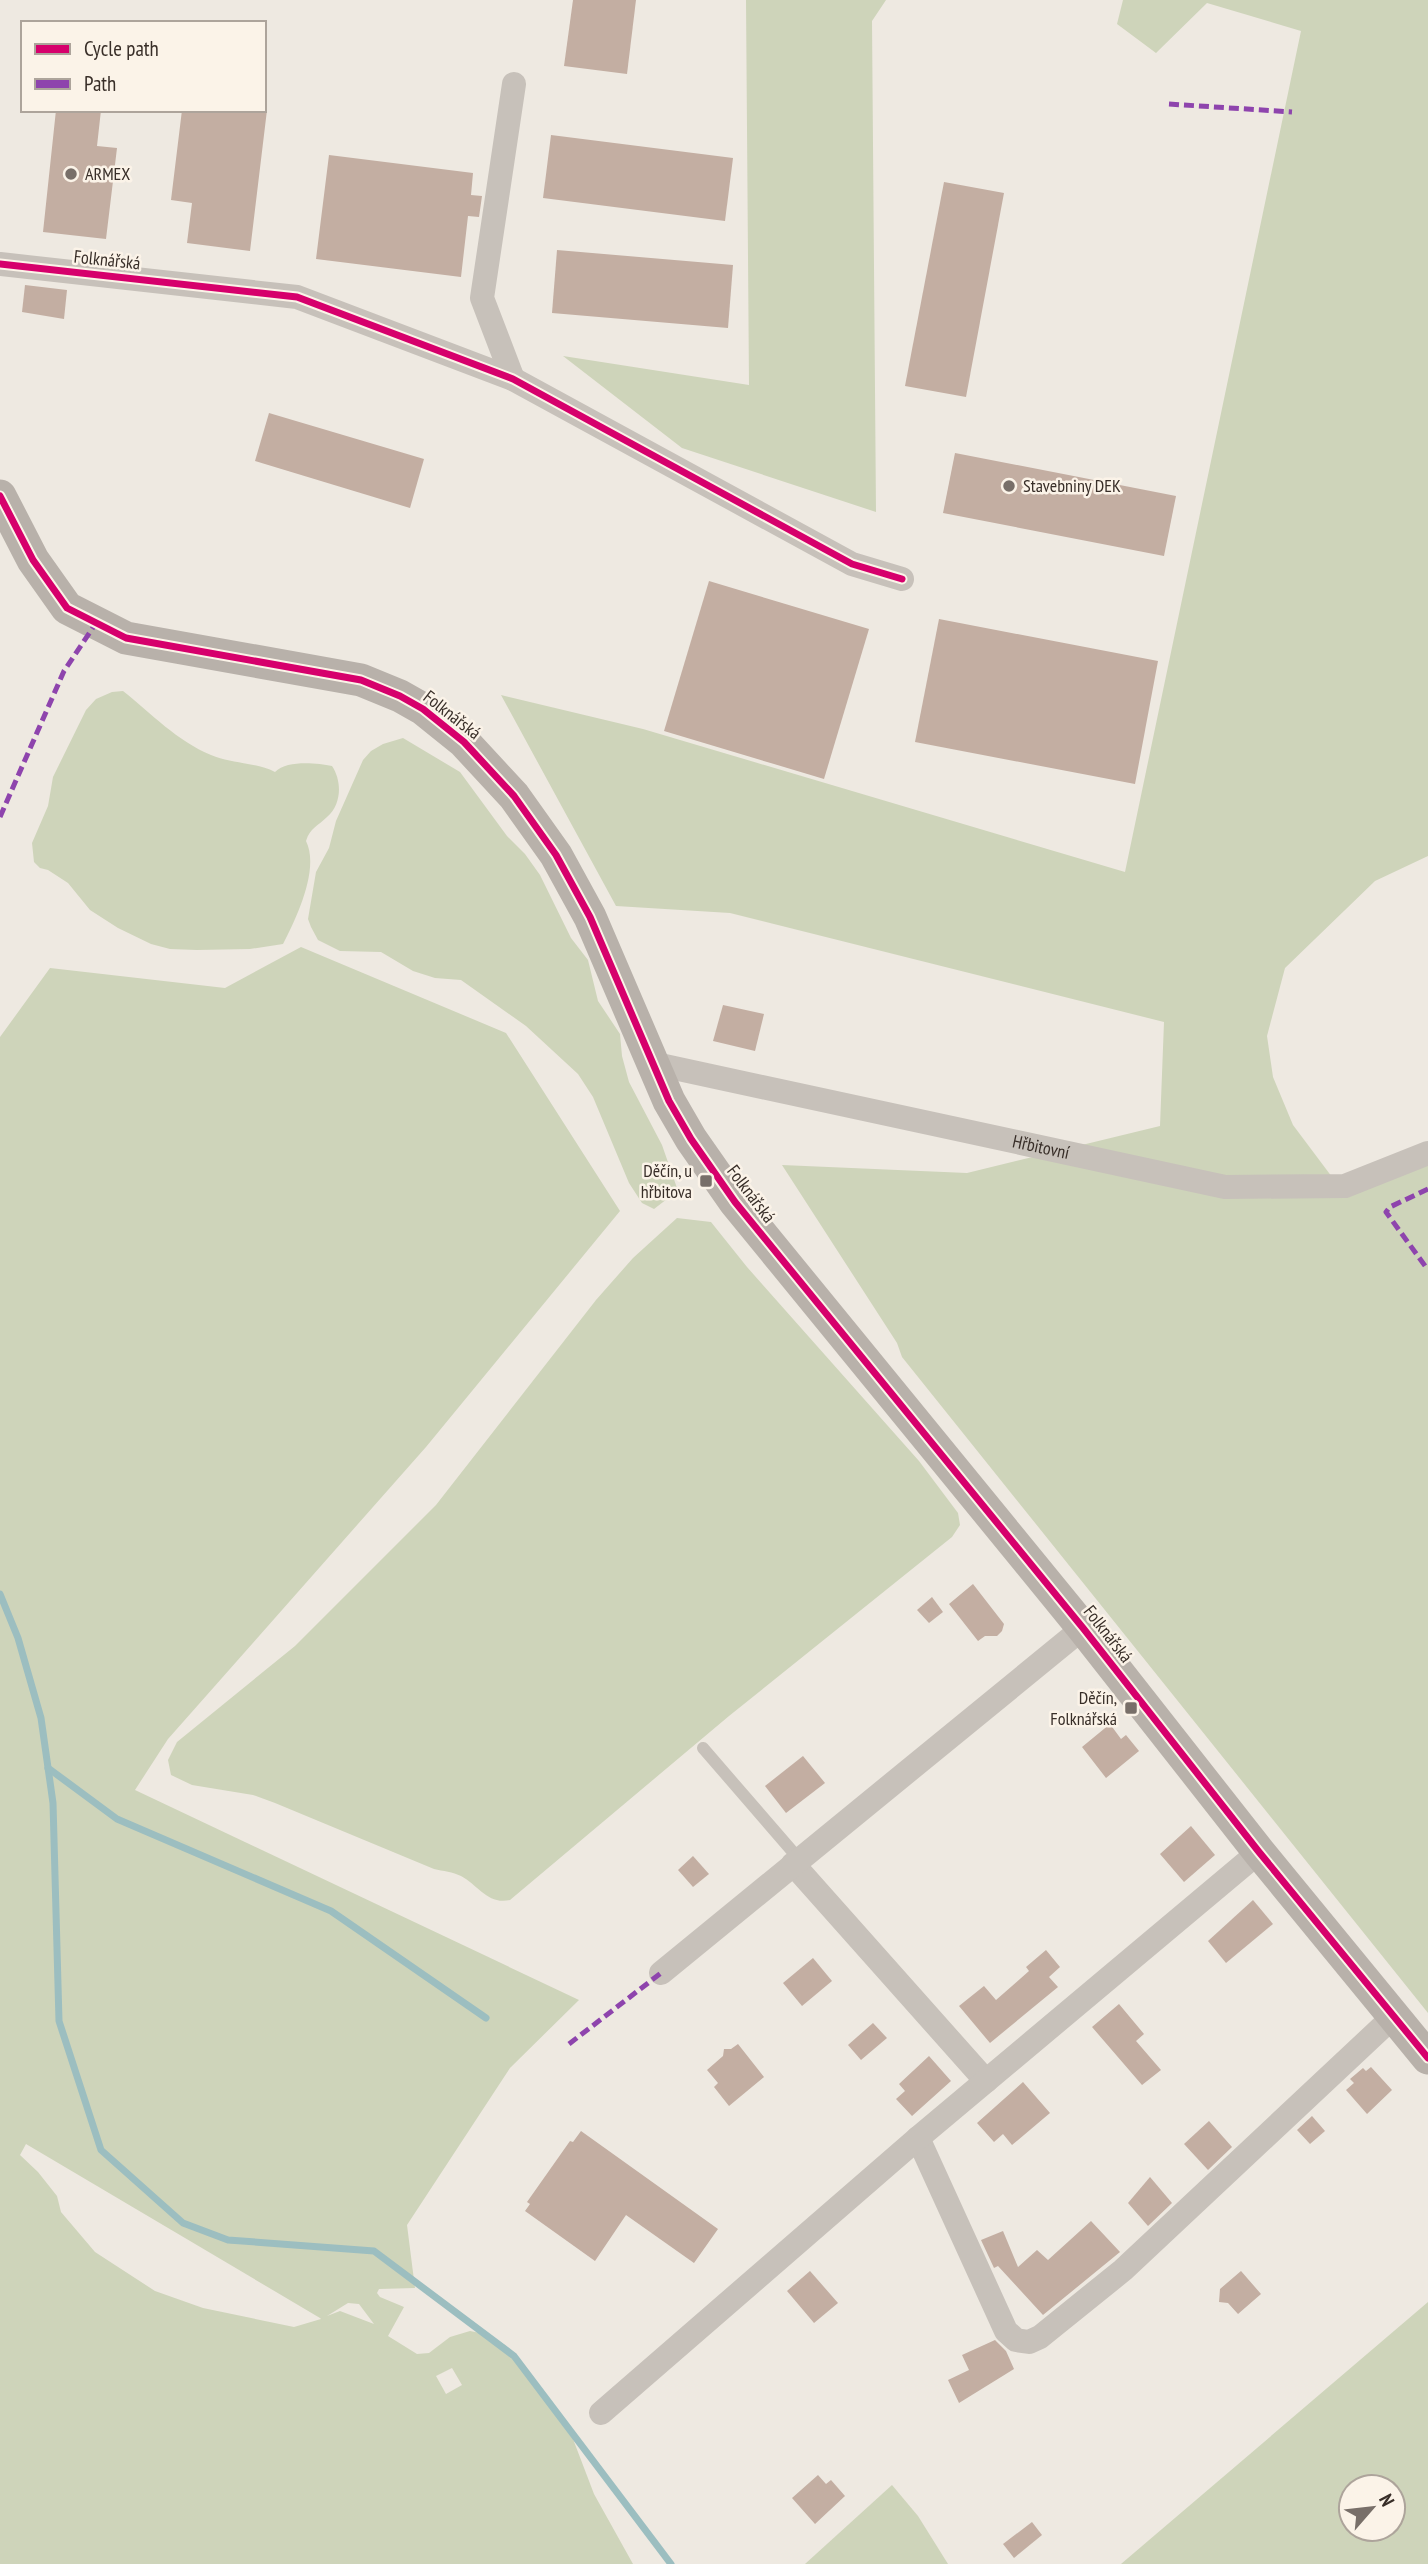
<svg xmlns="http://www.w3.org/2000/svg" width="1428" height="2564" font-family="'PT Sans Narrow',sans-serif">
<rect width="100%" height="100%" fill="#eee9e1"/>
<g fill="#ced4ba" fill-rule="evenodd">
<polygon points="746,0 886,0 872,21 876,512 682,448 563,356 749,385"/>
<polygon points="1123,0 1428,0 1428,856 1375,881 1285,968 1267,1036 1273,1077 1293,1125 1347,1197 1428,1163 1428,2013 902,1357 897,1343 782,1165 967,1173 1160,1126 1164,1022 730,913 616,906 501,695 643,729 1125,872 1301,31 1207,3 1156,53 1117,24"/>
<path d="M123 691C152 714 177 741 211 755 232 764 255 762 275 772 287 760 316 763 332 766 342 781 342 804 327 817 318 826 310 828 306 841 320 869 296 919 283 944L250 949 197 950 170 949 151 944 118 928 90 910 68 883 48 870 40 868 34 862 32 843 48 806 53 777 86 710 96 699 112 692Z"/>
<polygon points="403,738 460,772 507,836 525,854 540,875 571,938 588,960 598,1001 620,1034 622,1056 629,1082 662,1145 677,1188 667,1199 654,1209 642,1203 629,1183 593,1097 578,1074 526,1026 461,980 435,978 413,971 381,952 340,951 318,940 311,927 308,919 316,872 329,848 336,821 363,760 371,751 383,744"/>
<path d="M301 947 506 1033 620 1211 426 1447 168 1739 135 1790 579 2000 510 2068 407 2225 415 2288 379 2289 377 2293 380 2297 404 2307 388 2336 417 2354 429 2353 450 2337 470 2331 485 2334 505 2345 573 2439 594 2494 633 2564H0V1037L50 968 225 988ZM26 2144 320 2318 321 2319 294 2327 203 2308 155 2291 95 2252 61 2212 57 2196 38 2172 20 2155ZM348 2303 359 2304 374 2324 340 2311 327 2316ZM452 2368 462 2385 446 2394 436 2376Z"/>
<path d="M677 1218 711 1222 747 1267 919 1461 958 1513 960 1525 952 1537 729 1716 510 1900C488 1905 479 1886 461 1876 453 1872 443 1871 434 1869L275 1803 253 1795 192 1785 171 1775 168 1760 177 1742 295 1646 436 1505 596 1300 633 1258Z"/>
<path d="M1428 2302V2564H1121ZM1351 2487H1393V2529H1351Z"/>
<polygon points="892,2485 918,2516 948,2564 805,2564"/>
</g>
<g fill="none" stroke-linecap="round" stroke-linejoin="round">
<g stroke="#9cbec0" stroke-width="7">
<polyline points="0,1594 18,1638 41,1718 53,1803 59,2021 101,2150 183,2223 228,2240 374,2251 514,2356 671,2564"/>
<polyline points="48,1768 117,1819 331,1911 486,2018"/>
</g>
</g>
<g fill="#c3aea2">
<polygon points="573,0 636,0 627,74 564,66"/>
<polygon points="56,110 101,110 97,146 117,148 106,239 43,232"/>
<polygon points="182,110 267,110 250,251 187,243 192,203 171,200"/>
<polygon points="551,135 733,158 725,221 543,198"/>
<polygon points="329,155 473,173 471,195 482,196 479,217 468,216 461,277 316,259"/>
<polygon points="944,182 1004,193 966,397 905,386"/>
<polygon points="557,250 733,265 728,328 552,313"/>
<polygon points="25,285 67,290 64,319 22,312"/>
<polygon points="269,413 424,459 410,508 255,461"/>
<polygon points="955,453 1176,496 1164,556 943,513"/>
<polygon points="709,581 869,629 824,779 664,731"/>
<polygon points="939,619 1158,661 1135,784 915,742"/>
<polygon points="723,1005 764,1014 755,1051 713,1041"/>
<polygon points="973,1584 1004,1624 1002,1631 997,1636 985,1636 978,1641 949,1604"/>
<polygon points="932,1597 943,1612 929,1623 917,1610"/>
<polygon points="1110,1724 1121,1739 1126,1735 1139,1751 1106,1778 1082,1747"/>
<polygon points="803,1756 825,1783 786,1813 765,1786"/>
<polygon points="1191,1826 1215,1855 1184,1882 1160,1854"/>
<polygon points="693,1856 709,1874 693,1887 678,1870"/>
<polygon points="1253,1900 1273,1924 1226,1963 1208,1941"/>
<polygon points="1046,1950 1060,1967 1049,1977 1058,1987 990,2043 959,2006 984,1986 996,2000 1029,1971 1026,1967"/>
<polygon points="813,1958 832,1981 802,2006 783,1983"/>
<polygon points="1119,2004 1144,2034 1136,2041 1161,2070 1142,2085 1092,2027"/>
<polygon points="873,2023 887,2038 861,2060 848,2045"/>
<polygon points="738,2044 764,2077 729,2106 714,2087 718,2083 707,2070 723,2056 724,2049 731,2049"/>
<polygon points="929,2056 951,2081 912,2116 896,2099 905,2091 899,2084"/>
<polygon points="1371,2067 1392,2090 1367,2114 1346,2090 1354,2083 1350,2079 1363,2068 1366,2071"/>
<polygon points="1023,2082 1050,2113 1012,2145 1003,2134 994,2142 977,2123"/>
<polygon points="1312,2116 1325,2131 1310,2144 1297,2130"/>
<polygon points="1209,2121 1232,2147 1208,2170 1184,2144"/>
<polygon points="581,2131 718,2229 694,2263 626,2215 595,2261 525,2211 530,2204 527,2202 570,2141 573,2142"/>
<polygon points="1150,2177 1172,2203 1148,2226 1128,2203"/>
<polygon points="1091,2221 1120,2252 1043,2315 998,2266 994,2268 981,2240 1003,2231 1018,2267 1037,2250 1048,2260"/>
<polygon points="810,2271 838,2303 814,2323 787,2291"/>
<polygon points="1241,2271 1261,2294 1238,2314 1228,2303 1219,2302 1220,2289"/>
<polygon points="995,2340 1006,2351 1014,2369 959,2403 948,2380 969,2370 962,2355"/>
<polygon points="818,2475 826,2484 831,2480 845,2496 815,2524 792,2498"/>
<polygon points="1032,2522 1042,2535 1014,2558 1003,2544"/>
</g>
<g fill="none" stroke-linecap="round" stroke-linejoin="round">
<polyline stroke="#c7c1ba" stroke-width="12" points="703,1748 799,1859"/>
<g stroke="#c7c1ba" stroke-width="24">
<polyline points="0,264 297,297 513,379 852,564 902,579"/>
<polyline points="513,379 482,298 514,84"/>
<path id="s1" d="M651 1063 1225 1187 1345 1186 1428 1153"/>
<polyline points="793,1864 986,2081"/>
<polyline points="661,1973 1083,1628"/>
<polyline points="918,2138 1006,2331 1016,2340 1029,2342 1040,2337 1123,2270 1394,2016"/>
<polyline points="601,2413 918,2138 1259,1852"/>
</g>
<polyline stroke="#b8b1aa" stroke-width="33" points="0,496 33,560 67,608 126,638 361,680 400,696 423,709 464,742 514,796 556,855 590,917 669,1101 691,1139 735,1202 1083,1628 1259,1852 1428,2058"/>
<g stroke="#8e44ad" stroke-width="5" stroke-dasharray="10 5" stroke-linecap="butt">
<polyline points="1169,104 1292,112"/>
<polyline points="0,817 64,671 96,623"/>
<polyline points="1428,1189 1390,1207 1386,1212 1428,1270"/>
<polyline points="569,2044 661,1973"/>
</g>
<g stroke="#fbf3e8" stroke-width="11">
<g id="cycleway">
<polyline points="0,264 297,297 513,379 852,564 902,579"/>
<polyline points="0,496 33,560 67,608 126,638 361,680 400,696 423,709 464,742 514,796 556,855 590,917 669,1101 691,1139 735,1202 1083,1628 1259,1852 1428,2058"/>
</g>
</g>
<use href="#cycleway" stroke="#d6006c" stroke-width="7"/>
</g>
<g fill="#786f69" stroke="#fbf3e8" stroke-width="2.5">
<circle cx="71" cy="174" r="7"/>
<circle cx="1009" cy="486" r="7"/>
<rect x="699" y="1174" width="14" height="14" rx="3.5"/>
<rect x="1124" y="1701" width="14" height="14" rx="3.5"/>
</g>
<g text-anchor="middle" stroke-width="5" stroke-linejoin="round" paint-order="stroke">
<g font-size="18" fill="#382e28" stroke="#fbf3e8" text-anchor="start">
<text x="85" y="180">ARMEX</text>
<text x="1023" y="492">Stavebniny DEK</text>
<text x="692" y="1177" text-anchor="end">Děčín, u<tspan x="692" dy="21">hřbitova</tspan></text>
<text x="1117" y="1704" text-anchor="end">Děčín,<tspan x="1117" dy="21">Folknářská</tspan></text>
</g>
<g font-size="18" fill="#382e28" stroke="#fbf3e8">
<text transform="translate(107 260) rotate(6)" y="6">Folknářská</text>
<text transform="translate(452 715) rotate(38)" y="6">Folknářská</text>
<text dy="6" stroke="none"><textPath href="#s1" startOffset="399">Hřbitovní</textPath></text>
<text transform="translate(751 1194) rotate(53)" y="6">Folknářská</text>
<text transform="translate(1108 1634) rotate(52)" y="6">Folknářská</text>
</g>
</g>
<rect x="21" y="21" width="245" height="91" fill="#fbf3e8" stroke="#ada49b" stroke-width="2"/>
<rect x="35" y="44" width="35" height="10" fill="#d6006c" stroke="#ada49b" stroke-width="2"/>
<text x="84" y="56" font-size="21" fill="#382e28">Cycle path</text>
<rect x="35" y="79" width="35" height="10" fill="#8e44ad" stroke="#ada49b" stroke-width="2"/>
<text x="84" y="91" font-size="21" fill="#382e28">Path</text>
<g transform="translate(1372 2508) rotate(62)"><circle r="33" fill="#fbf3e8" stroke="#ada49b" stroke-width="2"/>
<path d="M0-5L12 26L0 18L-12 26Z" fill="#786f69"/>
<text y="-10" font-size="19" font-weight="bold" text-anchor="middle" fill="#382e28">N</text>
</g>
</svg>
